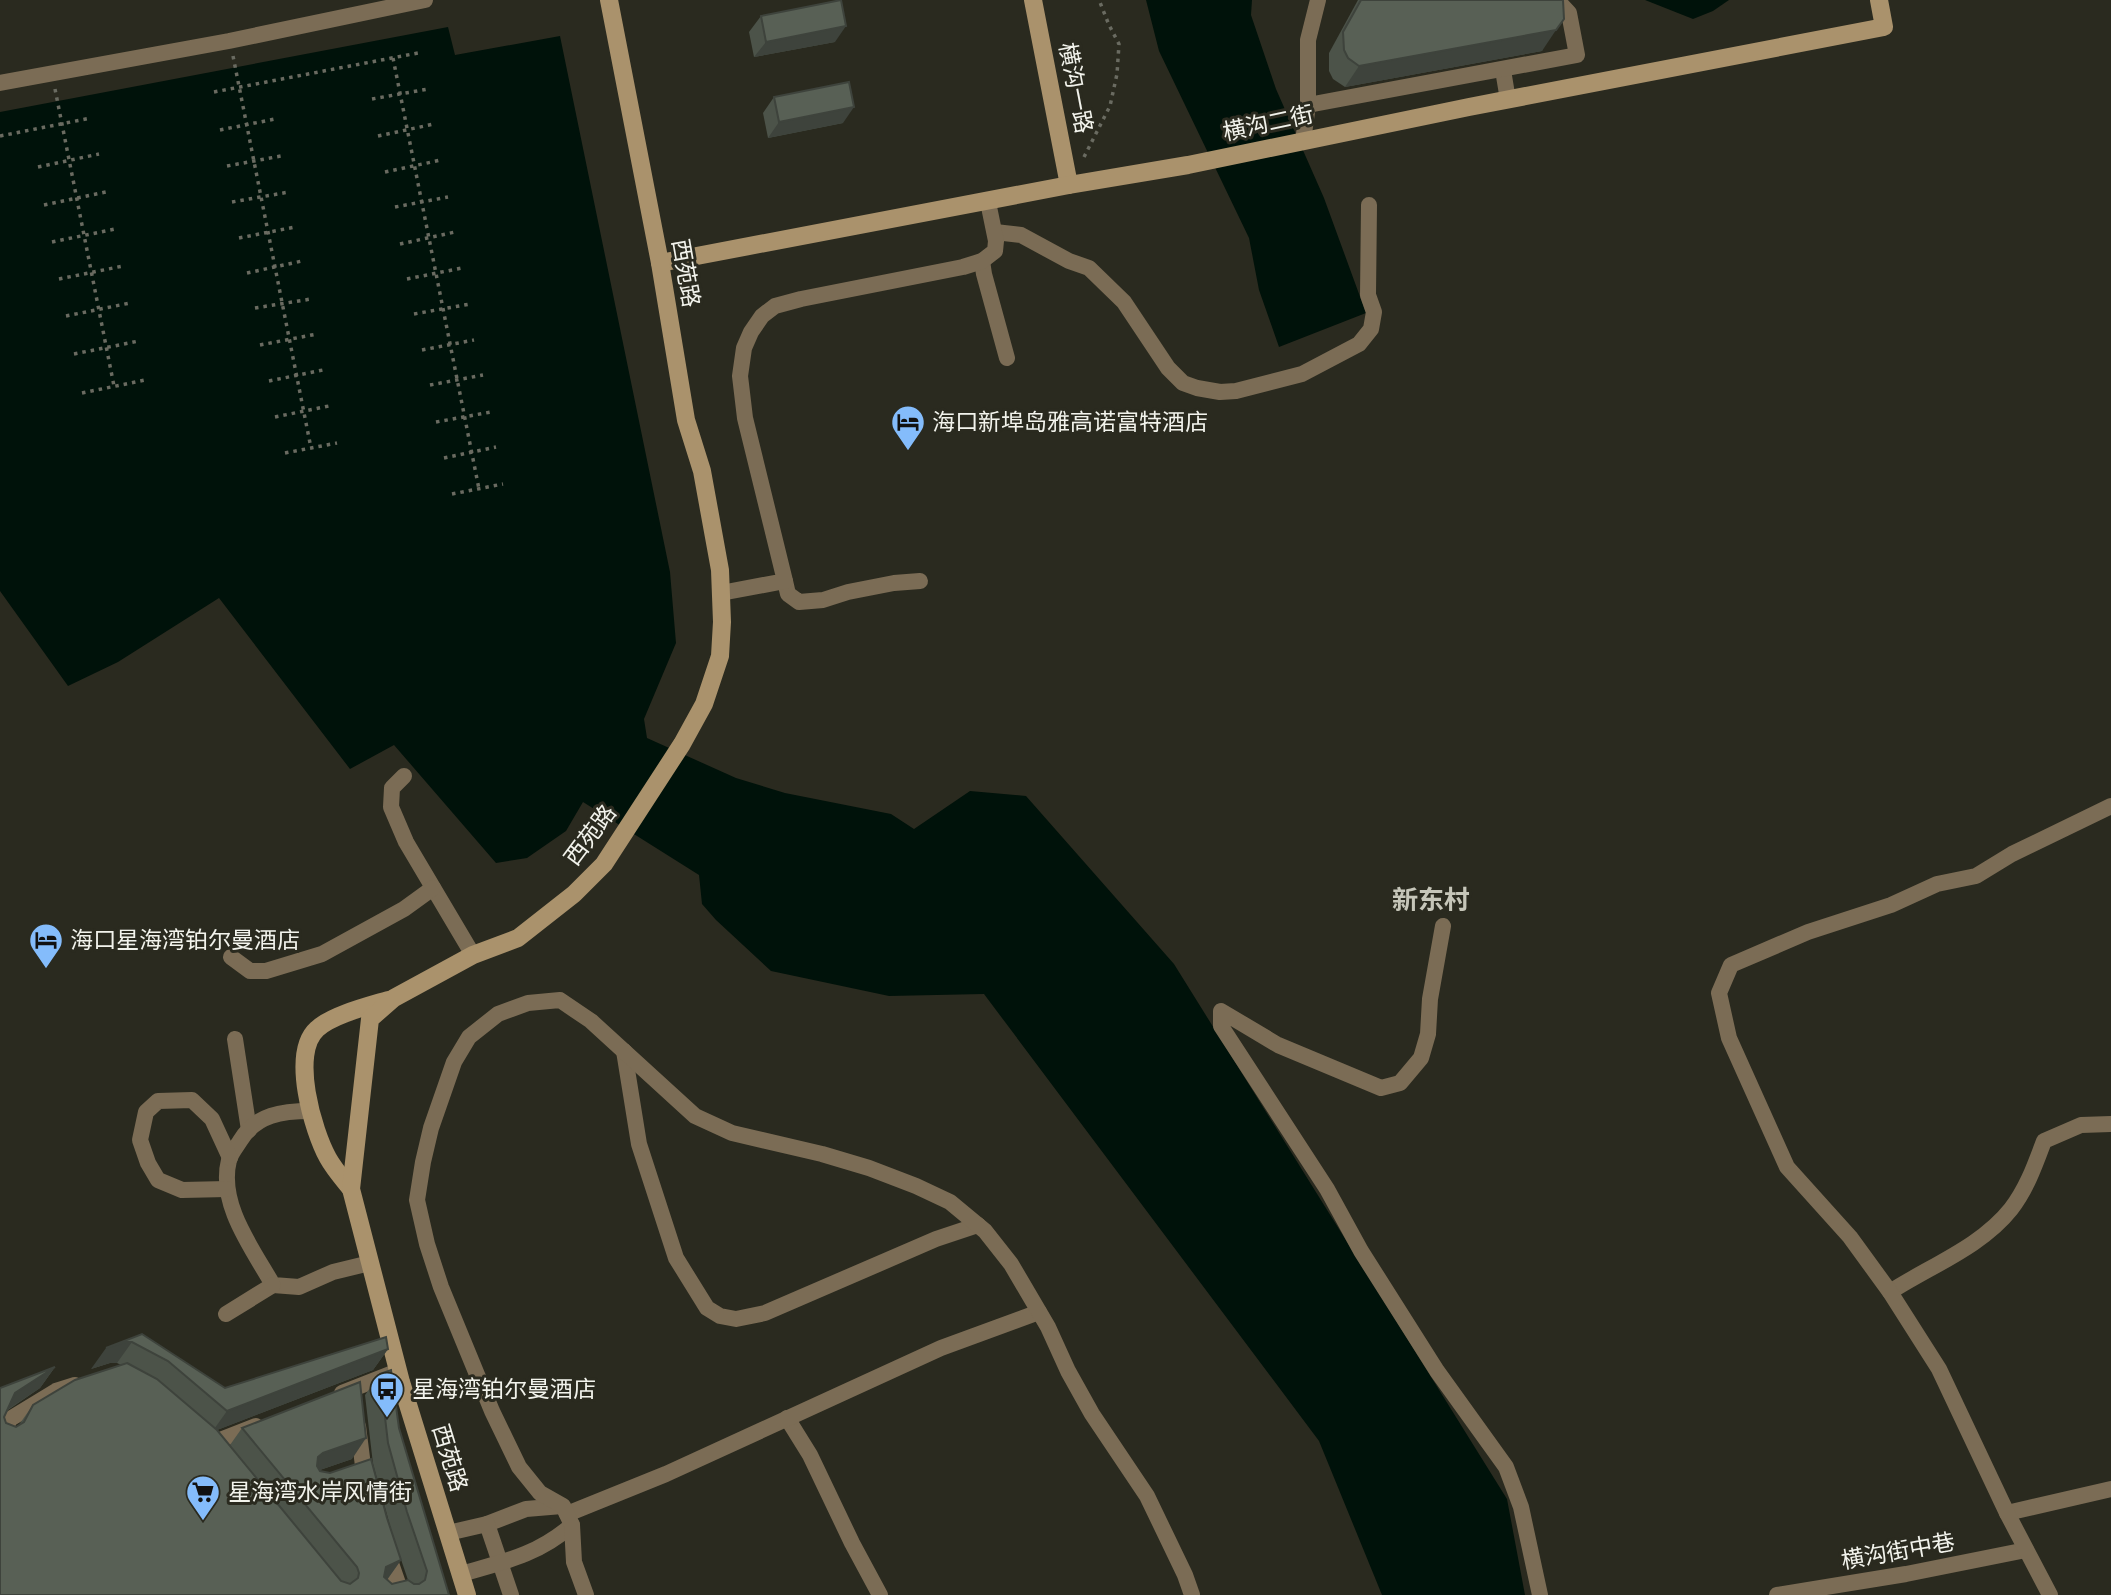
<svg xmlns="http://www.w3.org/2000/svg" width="2111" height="1595" font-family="Lato,'Noto Sans SC',sans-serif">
<rect width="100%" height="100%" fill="#2a2a1f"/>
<g fill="#00120a">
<polygon points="1146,0 1252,0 1251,15 1276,89 1324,198 1366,313 1279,347 1259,290 1249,238 1159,51"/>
<polygon points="1645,0 1729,0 1713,11 1693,19"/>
<polygon points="448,27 455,55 560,36 670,572 676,643 644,719 647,738 736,778 785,793 891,814 914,829 970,791 1026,796 1174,964 1507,1499 1525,1595 1382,1595 1319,1441 984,994 889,996 771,971 716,920 702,904 699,875 583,802 566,831 527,858 496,863 394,745 350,769 219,598 118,662 68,686 0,591 0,112"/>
</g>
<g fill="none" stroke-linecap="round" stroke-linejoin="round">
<g stroke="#6a6b61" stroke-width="3.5" stroke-dasharray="3.5 5" stroke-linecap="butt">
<polyline points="233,56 311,448"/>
<polyline points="393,58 479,489"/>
<polyline points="55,89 114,386"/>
<polyline points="214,92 418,53"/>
<polyline points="372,99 428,89"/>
<polyline points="220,130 275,119"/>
<polyline points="0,136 91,118"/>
<polyline points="378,136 434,124"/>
<polyline points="1084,157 1110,106 1117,74 1119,44 1109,25 1099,0"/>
<polyline points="227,166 281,156"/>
<polyline points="38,167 99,154"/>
<polyline points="385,172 441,160"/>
<polyline points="232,202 289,192"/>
<polyline points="44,205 106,192"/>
<polyline points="395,207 448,197"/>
<polyline points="239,238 295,227"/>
<polyline points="52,242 115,229"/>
<polyline points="400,244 455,232"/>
<polyline points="247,273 302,261"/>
<polyline points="59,279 123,266"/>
<polyline points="407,279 462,268"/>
<polyline points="255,308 311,299"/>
<polyline points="414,314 470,304"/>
<polyline points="66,316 130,303"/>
<polyline points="260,345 317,334"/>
<polyline points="422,350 474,340"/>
<polyline points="74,354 139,341"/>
<polyline points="269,381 323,370"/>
<polyline points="430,385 483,375"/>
<polyline points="82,393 145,380"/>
<polyline points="275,417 329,406"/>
<polyline points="436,422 491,412"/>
<polyline points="285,453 337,443"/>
<polyline points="444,458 496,447"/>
<polyline points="452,494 503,484"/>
</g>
<g stroke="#7b6c55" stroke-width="16">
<polyline points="1503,70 1508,100"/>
<polyline points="0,83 229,41 425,0"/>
<polyline points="1308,105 1577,55 1569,13 1557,0"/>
<polyline points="1303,141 1308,105 1308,40 1318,0"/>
<polyline points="995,232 1021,235 1069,261 1089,268 1124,302 1168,368 1183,383 1197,388 1220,392 1236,391 1302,374 1359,344 1371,329 1374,312 1368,295 1369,205"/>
<polyline points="982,261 984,274 1007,358"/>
<polyline points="785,581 788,594 799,602 823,600 848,592 894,583 920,581"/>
<polyline points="721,593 785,581 745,418 740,376 744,348 751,332 762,316 775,306 801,299 963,267 982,261 995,251 996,241 988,202"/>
<polyline points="404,776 392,788 391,807 406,842 473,955"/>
<polyline points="1443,926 1430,999 1428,1034 1421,1058 1400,1083 1381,1088 1278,1045 1221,1011 1221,1026 1327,1189 1361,1251 1437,1371 1506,1467 1521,1507 1540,1595"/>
<polyline points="231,957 250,971 266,971 322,954 404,909 433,888"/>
<polyline points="235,1039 249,1130"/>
<polyline points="624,1051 639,1144 676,1258 707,1308 720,1316 736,1319 765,1313 936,1239 978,1225"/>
<path d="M311 1111C283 1111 256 1114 240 1141 237 1146 231 1153 229 1160 218 1204 252 1248 273 1285L299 1287 333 1272 370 1263"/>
<polyline points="227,1189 182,1190 158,1180 148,1163 140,1140 146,1112 158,1101 192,1100 212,1119 230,1158"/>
<path d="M1890 1292C1930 1266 1981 1247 2011 1209 2027 1188 2035 1165 2044 1141L2081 1125 2111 1124"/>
<polyline points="226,1314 273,1285"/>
<polyline points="342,1393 393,1373"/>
<polyline points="787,1418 810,1455 852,1543 880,1595"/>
<polyline points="358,1426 363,1466 367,1480"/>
<polyline points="0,1438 10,1419 56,1391 75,1385"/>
<polyline points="206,1441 210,1444 256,1426"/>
<polyline points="2007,1513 2111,1489"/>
<polyline points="567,1514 666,1474 941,1348 1039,1312"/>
<polyline points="487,1524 526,1509 562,1506"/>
<polyline points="448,1533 487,1524 511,1595"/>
<polyline points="387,1552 402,1595"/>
<path d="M461 1574C503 1562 538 1555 572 1525"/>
<polyline points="586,1595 574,1562 572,1525 563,1506 540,1493 519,1467 492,1411 441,1287 427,1244 417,1200 423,1162 431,1128 454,1062 469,1037 498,1014 528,1003 560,1000 591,1021 695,1116 732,1133 822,1154 869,1168 916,1186 950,1202 985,1231 1011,1264 1048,1327 1068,1371 1092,1414 1147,1496 1185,1575 1192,1595"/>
<polyline points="1777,1595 1906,1574 2026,1550"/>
<polyline points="2050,1595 2007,1513 1939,1369 1890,1292 1850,1237 1787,1167 1729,1038 1719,993 1731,965 1808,932 1891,905 1937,884 1976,876 2012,854 2111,806"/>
</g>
<g stroke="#aa926c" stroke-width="18">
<polyline points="1033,0 1069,185"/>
<polyline points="660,263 1069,185 1188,165 1469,107 1884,27 1879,0"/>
<path d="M351 1189C343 1179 334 1169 328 1158 313 1131 290 1053 317 1029 332 1015 368 1006 388 1000"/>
<polyline points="467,1595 401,1382 351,1189 370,1019 394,998 473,955 518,938 574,894 604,864 682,744 704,704 720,656 722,622 720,570 702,471 686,420 660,263 609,0"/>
</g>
</g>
<g fill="#4c5349">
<polygon points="1358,0 1563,0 1542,51 1345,87 1333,79 1329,71 1329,53"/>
<polygon points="761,16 835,42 754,57 749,32"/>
<polygon points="774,97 843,123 768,138 763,113"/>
<polygon points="142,1334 225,1388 388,1349 373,1370 217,1430 230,1445 242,1428 352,1459 320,1470 387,1518 401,1560 387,1580 392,1584 408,1580 392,1533 373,1464 365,1395 380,1374 399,1428 449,1595 0,1595 0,1388 55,1367 40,1388 8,1410 4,1417 6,1423 16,1427 18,1426 33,1405 121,1365 117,1363 110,1363 91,1369"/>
</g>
<g fill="#3e433c">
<polygon points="846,26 835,42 754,57 766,42"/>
<polygon points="1556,30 1542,51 1345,87 1359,66"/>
<polygon points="854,107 843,123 768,138 779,122"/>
<polygon points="125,1342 132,1342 117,1363 110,1363 91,1369 106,1348"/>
<polygon points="388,1349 373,1370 212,1432 227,1411"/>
<polygon points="55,1367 40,1388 1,1414 15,1393"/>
<polygon points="366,1438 352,1459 308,1474 318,1457 323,1453"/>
<polygon points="401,1560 386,1581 371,1588 386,1567"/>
</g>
<g fill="#586055" stroke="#3e433c" stroke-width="2">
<polygon points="841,0 846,26 766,42 761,16"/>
<polygon points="1361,0 1563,0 1564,19 1556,30 1359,66 1348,58 1344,50 1343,32"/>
<polygon points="849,82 854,107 779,122 774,97"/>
<polygon points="142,1334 225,1388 386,1337 388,1349 227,1411 168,1361 132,1342 125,1342 106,1348"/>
<polygon points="127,1363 157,1379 217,1430 341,1581 350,1584 358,1578 359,1573 357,1567 242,1428 360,1382 366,1438 323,1453 318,1457 317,1466 320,1471 330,1473 371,1459 387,1518 401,1560 386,1567 384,1577 392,1584 408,1580 414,1584 419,1584 425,1580 427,1571 407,1512 388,1443 380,1374 391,1370 399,1428 449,1595 0,1595 0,1388 55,1367 15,1393 4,1417 6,1423 16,1427 24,1422 33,1405 75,1380"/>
</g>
<defs>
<g id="hotel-pin" transform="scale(1.75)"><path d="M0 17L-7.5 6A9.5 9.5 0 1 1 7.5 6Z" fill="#84bcfb" stroke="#2a2a1f"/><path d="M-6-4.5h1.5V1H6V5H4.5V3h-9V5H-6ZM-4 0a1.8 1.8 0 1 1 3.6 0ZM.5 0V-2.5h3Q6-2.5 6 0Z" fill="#111"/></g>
<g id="bus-pin" transform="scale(1.75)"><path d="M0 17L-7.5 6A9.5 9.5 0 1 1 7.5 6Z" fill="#84bcfb" stroke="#2a2a1f"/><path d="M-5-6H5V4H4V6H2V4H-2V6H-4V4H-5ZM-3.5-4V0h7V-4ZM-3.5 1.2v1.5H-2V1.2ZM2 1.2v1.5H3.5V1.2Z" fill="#111"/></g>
<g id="supermarket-pin" transform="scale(1.75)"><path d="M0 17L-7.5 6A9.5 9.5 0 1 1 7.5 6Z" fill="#84bcfb" stroke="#2a2a1f"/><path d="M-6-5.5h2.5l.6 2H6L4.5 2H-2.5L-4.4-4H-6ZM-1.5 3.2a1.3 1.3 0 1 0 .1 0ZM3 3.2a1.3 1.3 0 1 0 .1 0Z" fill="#111"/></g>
</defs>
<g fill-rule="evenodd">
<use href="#hotel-pin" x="908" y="422"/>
<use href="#hotel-pin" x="46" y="940"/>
<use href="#bus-pin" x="387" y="1389"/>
<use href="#supermarket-pin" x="203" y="1492"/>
</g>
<g text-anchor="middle" stroke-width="6" stroke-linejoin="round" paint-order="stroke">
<g font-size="23" fill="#f2f3ec" stroke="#2a2a1f">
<text transform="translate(1076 88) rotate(79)" y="8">横沟一路</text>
<text transform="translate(1268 123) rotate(-12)" y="8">横沟二街</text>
<text transform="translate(686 273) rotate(80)" y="8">西苑路</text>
<text transform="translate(590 835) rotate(-53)" y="8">西苑路</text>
<text transform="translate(450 1458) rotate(73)" y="8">西苑路</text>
<text transform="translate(1898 1551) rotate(-10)" y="8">横沟街中巷</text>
</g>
<g font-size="23" fill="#f2f3ec" stroke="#2a2a1f" text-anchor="start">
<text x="932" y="430">海口新埠岛雅高诺富特酒店</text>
<text x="70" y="948">海口星海湾铂尔曼酒店</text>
<text x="412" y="1397">星海湾铂尔曼酒店</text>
<text x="228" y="1500">星海湾水岸风情街</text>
</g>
<g font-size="26" font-weight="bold" fill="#c6c6b9" stroke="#2a2a1f">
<text x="1431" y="909">新东村</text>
</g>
</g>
</svg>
